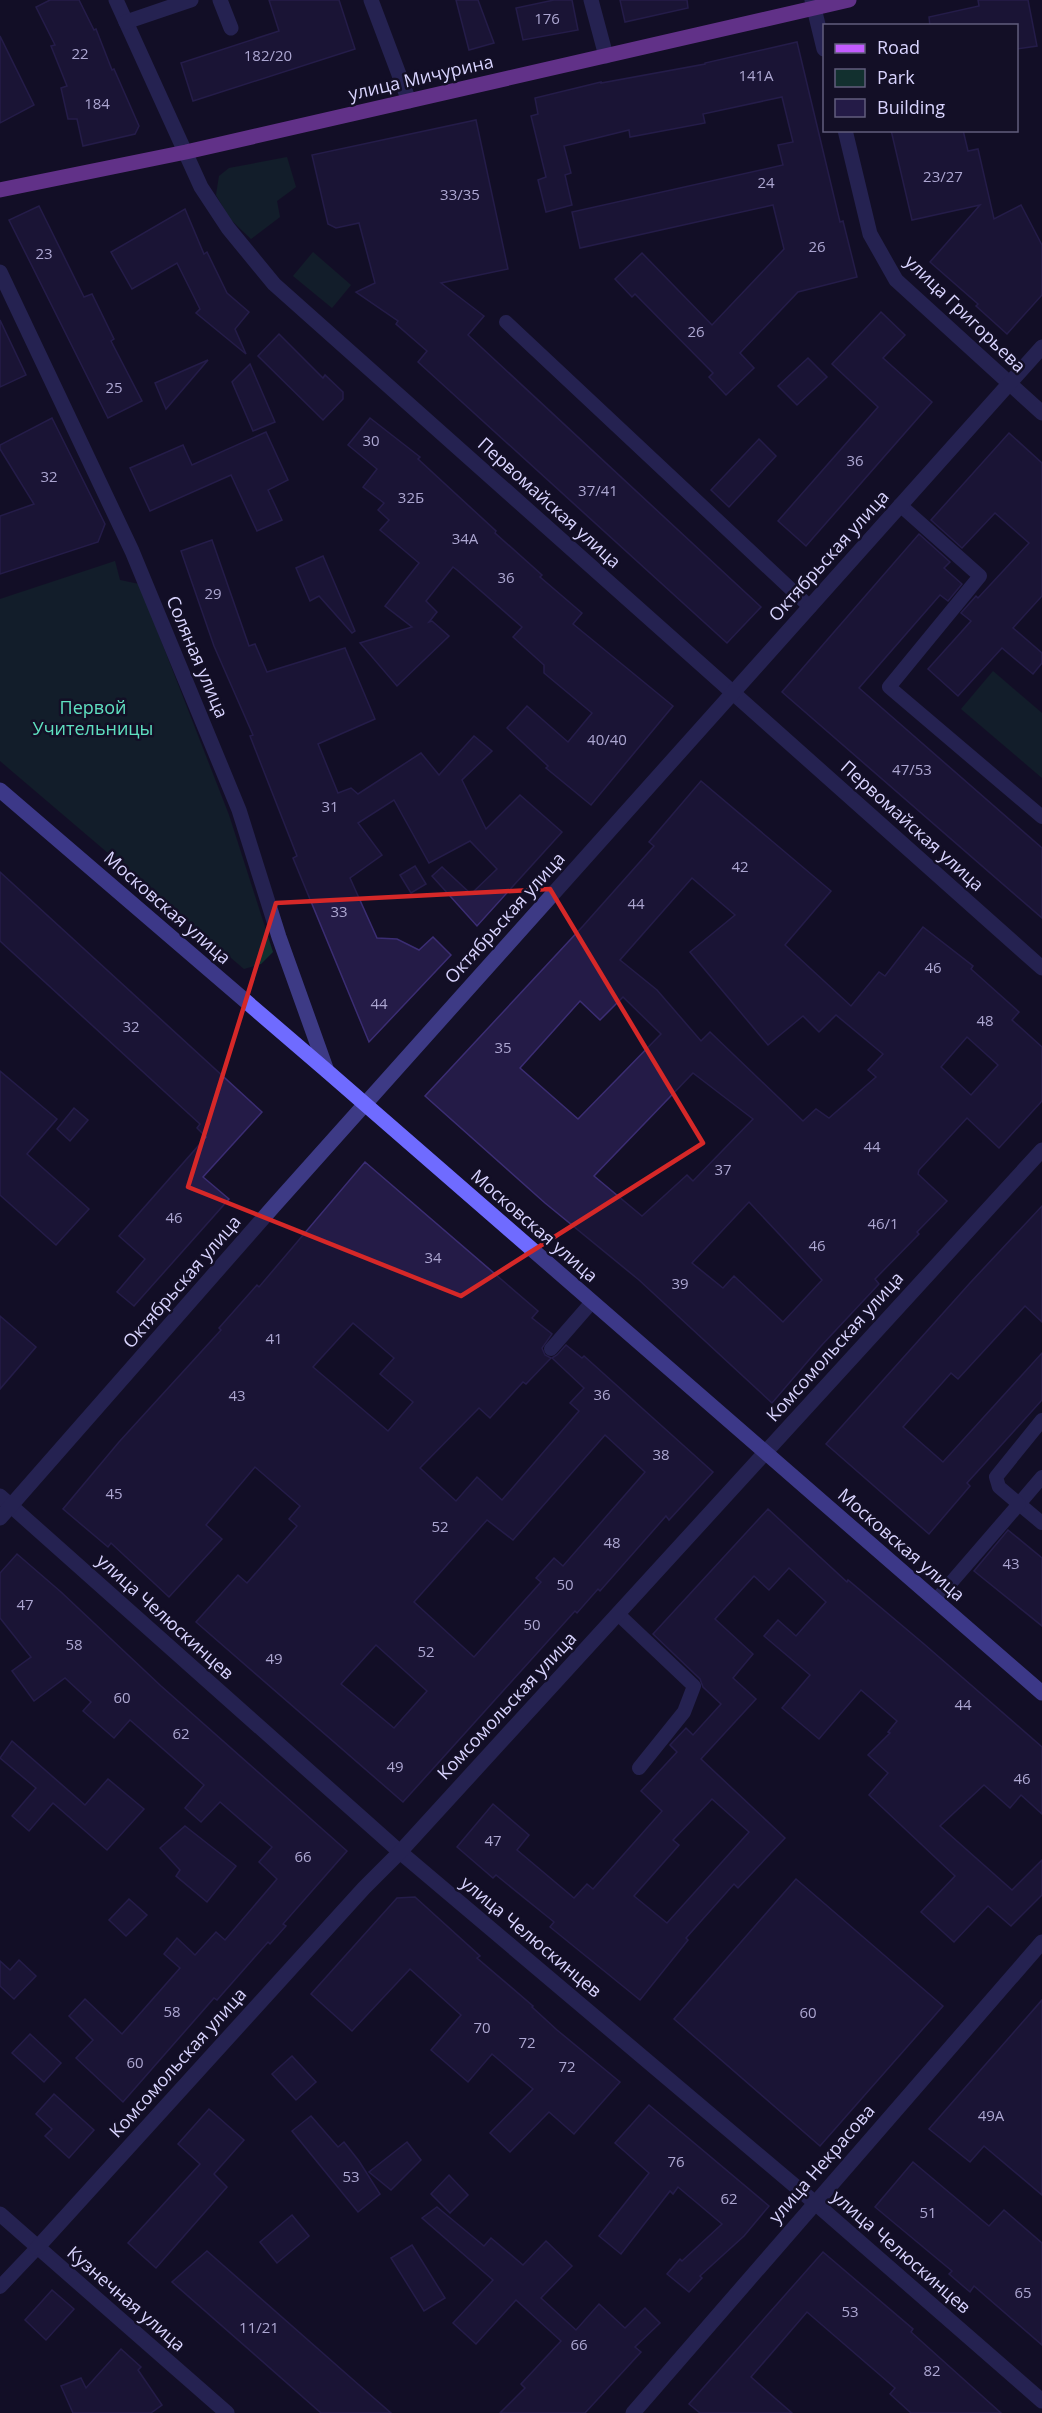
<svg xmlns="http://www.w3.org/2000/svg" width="1042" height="2413" font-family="'Open Sans',sans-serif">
<rect width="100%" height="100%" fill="#130f26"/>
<g fill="#12302f">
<polygon points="287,157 296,187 277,201 280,217 251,239 230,219 216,195 219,176 229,168"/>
<polygon points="313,252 351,285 332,308 293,276"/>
<polygon points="115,561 120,580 139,584 229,815 273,952 261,964 244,969 0,761 0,599"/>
<polygon points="993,671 1042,713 1042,778 961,709"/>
</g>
<g fill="#241b47" stroke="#3b2d73" stroke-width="1.5" fill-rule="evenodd">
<polygon points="50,0 79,0 94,30 96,29 112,70 114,69 139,126 135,134 83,146 77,119 68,119 61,88 67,86 51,46 55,45 36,7"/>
<polygon points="269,0 339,0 355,49 193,101 181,63 279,31"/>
<polygon points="456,0 478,0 494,43 469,50"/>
<polygon points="554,0 572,0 578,30 523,40 516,8"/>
<polygon points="620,0 687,0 688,8 625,22"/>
<polygon points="978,0 1028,0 1037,46 1017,49 1017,26 930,26 929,17 979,6"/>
<polygon points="0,36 34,105 0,123"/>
<polygon points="797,42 840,222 843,221 857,277 798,292 740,353 754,368 726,395 709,377 713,373 635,294 632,297 615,279 642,253 712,325 784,249 773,205 580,248 572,212 783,165 778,145 793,142 782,97 703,114 705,123 630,137 629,130 564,146 571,173 565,175 572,205 546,212 538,180 546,177 531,116 538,114 535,98 601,82 601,83 705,64 705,63"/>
<polygon points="476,120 508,269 441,283 484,316 468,335 761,607 727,643 418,362 427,351 396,324 398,321 356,292 375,283 359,223 336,228 328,224 312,155"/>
<polygon points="891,130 963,130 968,151 978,149 994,219 1021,205 1042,245 1042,295 1007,334 976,306 978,304 930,262 980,205 912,220"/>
<polygon points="39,206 84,297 92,294 114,339 111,341 142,401 108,418 9,220"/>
<polygon points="185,209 204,254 207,252 227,293 249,312 235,329 246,354 196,313 200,309 177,263 132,289 111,252"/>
<polygon points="881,312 905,335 883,358 932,402 806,546 778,521 878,407 832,364"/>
<polygon points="0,320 26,375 0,387"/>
<polygon points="279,334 323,378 325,375 343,392 343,399 323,420 258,356"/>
<polygon points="808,358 827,377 797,405 778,386"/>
<polygon points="208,360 166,409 155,383"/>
<polygon points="250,364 275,422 253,431 232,382"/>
<polygon points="52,418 105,524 98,542 0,574 0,516 34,504 0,449 0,445"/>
<polygon points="370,418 420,457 418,459 496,531 495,533 542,575 540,577 582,613 573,624 673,706 591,805 546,768 548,766 507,728 527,706 568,742 592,713 544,673 544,665 513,637 522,627 457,570 453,567 426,601 437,612 429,622 432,621 449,636 397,686 360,643 412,627 385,606 419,563 380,530 389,520 378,510 384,503 363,487 377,469 348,445"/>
<polygon points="266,432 288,480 268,490 282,520 257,531 231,475 150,511 130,468 183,445 192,465"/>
<polygon points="1009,433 1042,463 1042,596 1013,628 1042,653 1042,663 1033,674 1002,648 958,696 928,669 971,621 961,613 976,596 978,598 1029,543 995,513 962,548 931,520"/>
<polygon points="759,439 776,456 729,507 711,490"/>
<polygon points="919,534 950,562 944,568 962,584 948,601 940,595 859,688 1042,848 1042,918 782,692"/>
<polygon points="212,540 249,646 255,644 267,672 345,648 375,719 318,744 338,793 351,788 358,794 421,753 439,775 474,736 492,751 462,780 486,829 520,795 562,832 477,926 432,876 442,867 471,894 497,869 470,841 429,863 394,800 358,823 382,855 350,878 377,938 397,939 419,950 433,937 451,955 369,1042 293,858 297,856 250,736 253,735 214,646 181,551"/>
<polygon points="323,556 355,631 352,633 319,596 310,601 296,568"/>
<path d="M701 781 831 891 785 945 851 1006 879 972 885 976 923 927 973 966 971 969 1019 1012 1012 1020 1042 1047V1101L999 1148 967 1118 919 1170 918 1174 947 1201 917 1232 919 1234 875 1279 879 1284 821 1346 772 1403 639 1280 545 1203 425 1096 583 926 654 846 649 842ZM692 878 735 915 690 952 768 1045 803 1016 819 1032 836 1015 883 1054 868 1070 876 1077 829 1118 816 1109 803 1121 710 1032 701 1041 657 990 620 960ZM623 997 661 1034 578 1119 520 1068 580 1001 600 1020ZM967 1037 998 1065 971 1095 941 1067ZM693 1073 753 1119 693 1181 687 1175 642 1216 594 1176ZM749 1202 822 1280 783 1322 734 1276 723 1288 692 1263Z"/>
<polygon points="415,866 426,884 411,893 400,875"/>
<polygon points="0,872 262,1112 203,1177 229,1199 134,1306 117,1292 145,1259 119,1236 206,1137 197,1128 200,1124 0,941"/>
<polygon points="0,1071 57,1119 27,1154 89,1209 56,1245 0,1195"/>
<polygon points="74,1108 88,1120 70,1141 57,1129"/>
<path d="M365 1162 538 1311 532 1318 552 1334 542 1348 545 1355 551 1358 526 1384 523 1382 490 1418 479 1408 420 1468 456 1501 477 1477 502 1500 579 1411 570 1403 584 1388 552 1358 557 1355 566 1345 582 1358 584 1356 713 1472 669 1520 666 1516 600 1591 598 1589 577 1613 575 1611 403 1802 196 1622 238 1575 247 1583 297 1526 289 1519 300 1506 255 1467 206 1525 222 1539 169 1597 111 1543 108 1547 63 1509 119 1442 221 1330 219 1328 257 1285 259 1287ZM353 1323 394 1358 380 1374 413 1402 388 1431 313 1367ZM605 1435 645 1472 563 1566 554 1558 536 1578 541 1582 474 1657 414 1602 487 1520 513 1540ZM376 1645 427 1691 394 1728 341 1684Z"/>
<polygon points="1042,1206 1042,1322 1025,1306 958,1379 951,1373 903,1427 943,1462 1042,1353 1042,1400 967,1483 970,1486 929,1534 826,1444 970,1283"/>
<polygon points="0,1316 36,1347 0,1389"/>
<path d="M768 1509 847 1582 848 1580 924 1644 1042 1747V1814L1021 1795 1010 1808 984 1785 940 1826 1012 1890 1042 1860V1895L1011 1926 988 1906 954 1942 921 1912 955 1876 869 1795 888 1773 868 1755 890 1733 888 1732 897 1721 861 1690 819 1739 782 1708 810 1675 764 1636 778 1620 796 1636 826 1602 789 1568 769 1590 754 1576 715 1619 753 1654 733 1678 756 1699 701 1759 785 1838 738 1888 734 1884 686 1938 688 1940 640 2000 550 1927 554 1922 496 1875 493 1878 457 1847 493 1804 529 1835 517 1850 574 1898 587 1884 593 1889 662 1811 641 1791 677 1752 670 1745 686 1728 693 1735 721 1704 703 1687 700 1679 653 1634ZM712 1799 749 1832 667 1923 634 1896 679 1845 673 1840Z"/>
<polygon points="1008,1530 1042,1558 1042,1626 974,1571"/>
<polygon points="17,1554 61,1592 161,1686 347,1851 283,1924 286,1926 270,1944 268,1942 217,2000 214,1998 123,2102 76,2058 93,2040 69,2016 85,1999 122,2034 180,1968 164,1954 177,1938 195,1955 216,1932 225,1940 277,1879 259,1862 272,1847 220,1802 201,1822 185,1808 204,1785 130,1720 114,1738 83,1711 91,1702 65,1678 34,1701 12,1671 31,1657 0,1618 0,1573"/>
<polygon points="12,1741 85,1805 108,1779 144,1809 107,1850 53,1803 29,1831 12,1816 36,1788 0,1758"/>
<polygon points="185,1826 236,1866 207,1902 176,1876 180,1870 160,1848"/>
<polygon points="796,1879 943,2006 820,2146 674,2019"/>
<polygon points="415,1897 480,1956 477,1958 533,2006 532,2007 557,2030 620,2082 574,2134 549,2112 510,2152 490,2133 533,2089 492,2054 468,2082 431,2050 461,2015 410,1969 352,2031 311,1994 397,1898"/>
<polygon points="129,1899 147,1915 126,1936 109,1920"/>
<polygon points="19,1960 36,1976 14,1999 0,1986 0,1961 10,1970"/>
<polygon points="1042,2000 1042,2195 984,2146 970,2162 929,2129"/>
<polygon points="30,2034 61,2063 44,2082 12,2053"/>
<polygon points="292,2056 316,2082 296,2100 272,2074"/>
<polygon points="54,2094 94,2130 69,2158 45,2136 52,2129 36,2114"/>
<polygon points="649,2105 769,2206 744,2236 700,2276 702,2278 689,2292 667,2274 680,2259 682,2261 722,2224 678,2187 673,2194 670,2191 621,2254 599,2236 649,2173 615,2143"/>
<polygon points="209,2109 244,2140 214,2174 227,2187 156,2268 128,2243 200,2164 178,2144"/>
<polygon points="311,2116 338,2147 344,2142 359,2161 380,2194 358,2212 292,2131"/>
<polygon points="407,2142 421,2160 391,2190 369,2172"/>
<polygon points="913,2162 989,2226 1004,2210 1042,2243 1042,2345 974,2286 970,2292 949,2274 952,2271 875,2207"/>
<polygon points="449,2175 468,2195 450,2213 431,2194"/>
<polygon points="437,2207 484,2246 491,2238 523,2265 546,2241 572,2266 541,2298 576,2330 599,2304 625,2328 645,2308 660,2323 635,2347 641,2352 585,2413 500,2413 525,2388 521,2384 561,2341 516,2300 476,2344 453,2323 493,2280 422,2218"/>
<polygon points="292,2215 309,2236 277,2263 260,2242"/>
<polygon points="412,2245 445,2298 424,2311 391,2258"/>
<polygon points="207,2251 359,2385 391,2413 321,2413 172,2282"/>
<polygon points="823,2252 913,2329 911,2332 1001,2413 911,2413 890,2394 895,2388 807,2312 751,2377 792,2413 700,2413 689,2404"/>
<polygon points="52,2290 74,2309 46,2340 25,2320"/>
<polygon points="121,2349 141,2367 138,2370 162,2405 151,2413 73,2413 61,2386 81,2378 86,2388"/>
</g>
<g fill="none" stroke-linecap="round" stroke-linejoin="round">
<g stroke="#3d3a85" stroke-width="14">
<polyline points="506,322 810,607"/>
<polyline points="900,505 980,576 889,687 1042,817"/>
<polyline points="551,1349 592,1302"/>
<polyline points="1042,1477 1019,1504 1042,1523"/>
<polyline points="936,1600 1019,1504 999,1487 996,1477 1042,1420"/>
<polyline points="618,1614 694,1686 684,1712 639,1768"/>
<polyline points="0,2287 37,2248"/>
</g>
<g stroke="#3d3a85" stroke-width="15">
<polyline points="116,0 201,187 228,228 274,284 1042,968"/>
<polyline points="220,0 231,28"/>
<polyline points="371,0 409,101"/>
<polyline points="591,0 606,56"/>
<polyline points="812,0 824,49"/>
<polyline points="126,22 191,0"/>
<polyline points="845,130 870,234 896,280 1042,413"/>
<polyline points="0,272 132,551 239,810 279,937 327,1071"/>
<polyline points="0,1496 400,1852 814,2202 1042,2401"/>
<polyline points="0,1518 273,1207 1042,347"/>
<polyline points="0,2214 227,2413"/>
<polyline points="37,2248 364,1888 400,1852 1042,1150"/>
<polyline points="633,2413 1042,1942"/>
</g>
<polyline stroke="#6f6bff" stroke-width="15" points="0,790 327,1071 1042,1693"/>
<polyline stroke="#c25bff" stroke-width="15" points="0,190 186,152 849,0"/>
</g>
<path d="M0 0H1042V2413H0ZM550 889 703 1143 461 1296 188 1187 276 903Z" fill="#130f26" fill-opacity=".55" fill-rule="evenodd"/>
<path fill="none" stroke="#d62828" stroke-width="4.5" stroke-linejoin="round" d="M550 889 703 1143 461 1296 188 1187 276 903Z"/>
<g text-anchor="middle" stroke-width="5" stroke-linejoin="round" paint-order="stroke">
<g font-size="15" fill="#aca6d1">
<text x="547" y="24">176</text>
<text x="80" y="59">22</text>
<text x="268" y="61">182/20</text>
<text x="756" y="81">141А</text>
<text x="97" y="109">184</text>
<text x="943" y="182">23/27</text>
<text x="766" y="188">24</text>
<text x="460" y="200">33/35</text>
<text x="817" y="252">26</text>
<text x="44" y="259">23</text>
<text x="696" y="337">26</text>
<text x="114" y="393">25</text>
<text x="371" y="446">30</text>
<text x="855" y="466">36</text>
<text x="49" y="482">32</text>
<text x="598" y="496">37/41</text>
<text x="411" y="503">32Б</text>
<text x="465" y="544">34А</text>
<text x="506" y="583">36</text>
<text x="213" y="599">29</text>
<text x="607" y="745">40/40</text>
<text x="912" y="775">47/53</text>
<text x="330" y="812">31</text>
<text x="740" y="872">42</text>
<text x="636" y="909">44</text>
<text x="339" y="917">33</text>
<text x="933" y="973">46</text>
<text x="379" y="1009">44</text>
<text x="985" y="1026">48</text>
<text x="131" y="1032">32</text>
<text x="503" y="1053">35</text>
<text x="872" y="1152">44</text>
<text x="723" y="1175">37</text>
<text x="174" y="1223">46</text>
<text x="883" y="1229">46/1</text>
<text x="817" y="1251">46</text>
<text x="433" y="1263">34</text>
<text x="680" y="1289">39</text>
<text x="274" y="1344">41</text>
<text x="602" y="1400">36</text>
<text x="237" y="1401">43</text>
<text x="661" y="1460">38</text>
<text x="114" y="1499">45</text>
<text x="440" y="1532">52</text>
<text x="612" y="1548">48</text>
<text x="1011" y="1569">43</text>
<text x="565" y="1590">50</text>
<text x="25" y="1610">47</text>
<text x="532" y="1630">50</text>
<text x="74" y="1650">58</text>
<text x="426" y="1657">52</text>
<text x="274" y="1664">49</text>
<text x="122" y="1703">60</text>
<text x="963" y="1710">44</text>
<text x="181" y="1739">62</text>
<text x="395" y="1772">49</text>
<text x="1022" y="1784">46</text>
<text x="493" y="1846">47</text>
<text x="303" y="1862">66</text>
<text x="172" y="2017">58</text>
<text x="808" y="2018">60</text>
<text x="482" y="2033">70</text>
<text x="527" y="2048">72</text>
<text x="135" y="2068">60</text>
<text x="567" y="2072">72</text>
<text x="991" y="2121">49А</text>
<text x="676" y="2167">76</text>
<text x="351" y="2182">53</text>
<text x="729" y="2204">62</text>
<text x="928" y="2218">51</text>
<text x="1023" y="2298">65</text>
<text x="850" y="2317">53</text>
<text x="259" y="2333">11/21</text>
<text x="579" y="2350">66</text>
<text x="932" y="2376">82</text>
</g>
<g font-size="18" fill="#d9d4ff" stroke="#130f26">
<text transform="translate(421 78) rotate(-13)" y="6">улица Мичурина</text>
<text transform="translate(965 314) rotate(44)" y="6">улица Григорьева</text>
<text transform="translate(549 503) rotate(42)" y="6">Первомайская улица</text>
<text transform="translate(829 556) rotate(-48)" y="6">Октябрьская улица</text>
<text transform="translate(197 657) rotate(67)" y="6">Соляная улица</text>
<text transform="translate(912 826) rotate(42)" y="6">Первомайская улица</text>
<text transform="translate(167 908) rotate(41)" y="6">Московская улица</text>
<text transform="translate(505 918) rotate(-48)" y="6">Октябрьская улица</text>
<text transform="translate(534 1226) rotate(41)" y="6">Московская улица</text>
<text transform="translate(182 1282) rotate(-49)" y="6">Октябрьская улица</text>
<text transform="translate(835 1347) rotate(-48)" y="6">Комсомольская улица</text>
<text transform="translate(901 1545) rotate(41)" y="6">Московская улица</text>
<text transform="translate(165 1617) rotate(42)" y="6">улица Челюскинцев</text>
<text transform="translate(507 1706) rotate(-47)" y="6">Комсомольская улица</text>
<text transform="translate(531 1937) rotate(40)" y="6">улица Челюскинцев</text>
<text transform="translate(178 2063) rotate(-48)" y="6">Комсомольская улица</text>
<text transform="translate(822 2164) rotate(-49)" y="6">улица Некрасова</text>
<text transform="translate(901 2252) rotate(41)" y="6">улица Челюскинцев</text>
<text transform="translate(126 2299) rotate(41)" y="6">Кузнечная улица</text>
</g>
<g font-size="18" fill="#5fe0c0" stroke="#130f26">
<text x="93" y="714">Первой<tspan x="93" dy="21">Учительницы</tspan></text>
</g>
</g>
<rect x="823" y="24" width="195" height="108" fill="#130f26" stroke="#625e7d" stroke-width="1.5"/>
<rect x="835" y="44" width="30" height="9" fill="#c25bff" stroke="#625e7d" stroke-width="1.5"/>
<text x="877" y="54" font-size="18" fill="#d9d4ff">Road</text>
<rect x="835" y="69" width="30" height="18" fill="#12302f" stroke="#625e7d" stroke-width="1.5"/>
<text x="877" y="84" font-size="18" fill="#d9d4ff">Park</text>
<rect x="835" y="99" width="30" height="18" fill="#241b47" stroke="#625e7d" stroke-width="1.5"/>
<text x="877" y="114" font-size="18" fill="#d9d4ff">Building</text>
</svg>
